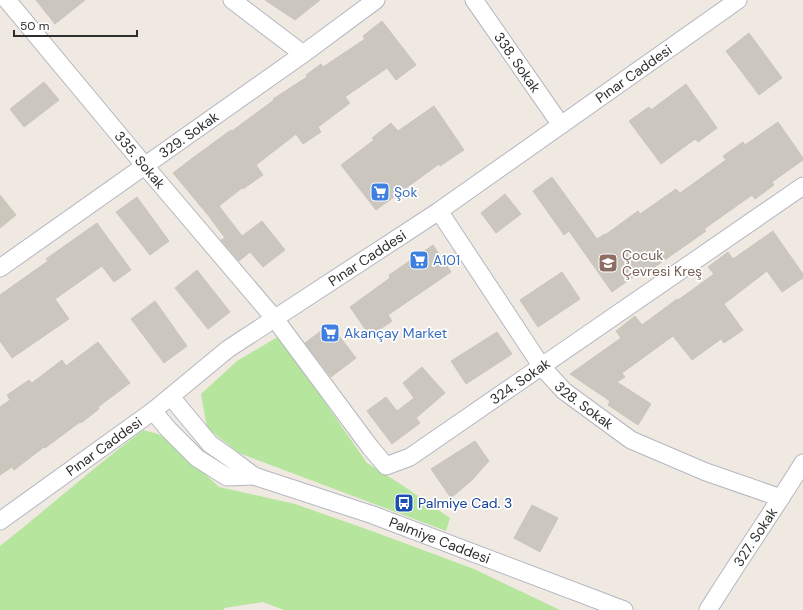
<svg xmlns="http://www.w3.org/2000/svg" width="803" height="610" font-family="'DM Sans',sans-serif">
<rect width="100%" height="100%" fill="#efe9e1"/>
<g fill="#b6e59e">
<polygon points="279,336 367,463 402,485 450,518 446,531 239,453 207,428 201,394 237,361"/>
<path d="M143 430 158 434 166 438 219 487 295 504 369 530 474 569 560 610H284L263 602 225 608 223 610H0V546C48 508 94 467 143 430Z"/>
</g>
<g fill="#cbc7bf" stroke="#cbc5ba">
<polygon points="36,0 85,0 55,24"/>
<polygon points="265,0 320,0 295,20"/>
<polygon points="382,21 416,65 396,80 387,68 345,97 350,103 318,127 321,132 303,144 296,134 256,165 263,175 243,189 242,188 219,206 242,236 262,221 285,250 263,267 250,252 239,261 221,240 225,238 208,215 173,173 194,157 231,130 232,131 274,100 273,99 307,77 306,75 321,64 323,67 365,39 363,36"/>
<polygon points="749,33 782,78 759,95 726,51"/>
<polygon points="44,82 59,100 24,127 10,109"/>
<polygon points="686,84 717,128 698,142 695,139 661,164 629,121 649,107 651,110"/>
<polygon points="434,106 464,150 440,166 439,164 376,210 341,165 374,140 372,138 391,123 398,131"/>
<polygon points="778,122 803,158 803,160 772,182 774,185 755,199 752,195 704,229 706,231 649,271 647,267 612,292 569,231 564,235 533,191 552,177 597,239 605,234 605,235 638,211 640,214 676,189 680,193 726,160 723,156 743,142 745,145"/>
<polygon points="505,194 521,214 496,233 481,213"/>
<polygon points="0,195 16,215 0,228"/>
<polygon points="137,197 169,241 150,255 116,212"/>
<polygon points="97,223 131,270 114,282 102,266 55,299 69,319 12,358 0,341 0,295 48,261 46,259"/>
<polygon points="773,231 803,274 803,278 782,292 767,271 724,304 743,330 724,343 721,339 692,360 673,336 622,373 625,377 617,382 651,404 638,425 608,405 610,401 570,374 621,338 616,331 635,316 642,325 677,299 678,300 714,274 708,267 728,252 733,259"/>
<polygon points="433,245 451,272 388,315 392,321 370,336 350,307 390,278 389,275"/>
<polygon points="197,270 230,312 208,329 175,288"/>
<polygon points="562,272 580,299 538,327 520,300"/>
<polygon points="155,301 187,346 164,363 131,319"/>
<polygon points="330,324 356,358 331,377 305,343"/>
<polygon points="497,332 512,354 466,384 451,361"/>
<polygon points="98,342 130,383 98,407 99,409 81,423 80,422 45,448 44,447 14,470 12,467 0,475 0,407 10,400 7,395 29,380 32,383 62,360 66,366"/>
<polygon points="422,367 445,393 416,418 420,423 392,444 367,411 386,397 397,411 414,398 403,383"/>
<polygon points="475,441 489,461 472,480 451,498 431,469"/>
<polygon points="532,505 558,518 540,552 514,538"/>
</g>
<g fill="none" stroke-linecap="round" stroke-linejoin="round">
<g stroke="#b4b7c1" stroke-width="19">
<g id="minor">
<path id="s1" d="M7 0 145 166 275 319 370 447 386 466 410 457 803 186"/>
<polyline points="232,0 303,54"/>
<path id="s2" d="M474 0 561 125"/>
<path id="s3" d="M439 211 542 367 564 391 631 440 706 472 781 498"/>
<path id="s4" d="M0 268 303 54 376 0"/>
<path id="s5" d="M171 397 210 444 230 458 254 476 373 515 624 610"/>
<polyline points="153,411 169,430 197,458 227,477 254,476"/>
<path id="s6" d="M0 521 153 411 228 349 439 211 738 0"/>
<path id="s7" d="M708 610C739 560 772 513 803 463"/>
</g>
</g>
<use href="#minor" stroke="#fff" stroke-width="17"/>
</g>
<defs>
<g id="supermarket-square" transform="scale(1)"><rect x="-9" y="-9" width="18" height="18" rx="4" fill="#3f7fe0" stroke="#fff"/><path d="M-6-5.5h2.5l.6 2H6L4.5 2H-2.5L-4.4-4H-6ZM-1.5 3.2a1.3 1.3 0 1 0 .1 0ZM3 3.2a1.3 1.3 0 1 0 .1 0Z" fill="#fff"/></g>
<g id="school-square" transform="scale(1)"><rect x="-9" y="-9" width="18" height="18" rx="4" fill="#8d6e63" stroke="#fff"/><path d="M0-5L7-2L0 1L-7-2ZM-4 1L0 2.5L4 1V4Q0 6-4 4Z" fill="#fff"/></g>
<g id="bus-square" transform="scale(1)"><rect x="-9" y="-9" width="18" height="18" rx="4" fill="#1a4fb4" stroke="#fff"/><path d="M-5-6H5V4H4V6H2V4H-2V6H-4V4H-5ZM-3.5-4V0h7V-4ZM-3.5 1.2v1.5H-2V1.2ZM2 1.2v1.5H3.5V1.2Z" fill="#fff"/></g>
</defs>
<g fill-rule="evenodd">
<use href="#supermarket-square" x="380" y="192"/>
<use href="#supermarket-square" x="419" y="260"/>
<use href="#school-square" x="608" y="263"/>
<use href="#supermarket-square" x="330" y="333"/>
<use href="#bus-square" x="404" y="503"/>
</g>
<g text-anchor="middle" stroke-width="3.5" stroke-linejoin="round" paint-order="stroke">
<g font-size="14" fill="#2e2e2e" stroke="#fff">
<text dy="5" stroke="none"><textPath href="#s2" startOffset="76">338. Sokak</textPath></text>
<text dy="5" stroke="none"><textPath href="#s6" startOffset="776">Pınar Caddesi</textPath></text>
<text dy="5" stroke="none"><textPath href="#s4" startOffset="231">329. Sokak</textPath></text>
<text dy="5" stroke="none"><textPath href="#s1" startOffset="208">335. Sokak</textPath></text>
<text dy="5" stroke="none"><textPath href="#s6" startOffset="452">Pınar Caddesi</textPath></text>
<text dy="5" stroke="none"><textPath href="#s1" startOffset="760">324. Sokak</textPath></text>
<text dy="5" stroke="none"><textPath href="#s3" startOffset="244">328. Sokak</textPath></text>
<text dy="5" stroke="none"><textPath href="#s6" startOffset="128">Pınar Caddesi</textPath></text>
<text dy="5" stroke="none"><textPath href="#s7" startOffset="87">327. Sokak</textPath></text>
<text dy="5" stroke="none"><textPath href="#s5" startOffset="312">Palmiye Caddesi</textPath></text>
</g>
<g font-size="14" fill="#366cbe" stroke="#fff" text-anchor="start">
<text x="394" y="197">Şok</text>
<text x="433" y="265">A101</text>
<text x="344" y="338">Akançay Market</text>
</g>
<g font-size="14" fill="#785e54" stroke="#fff" text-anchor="start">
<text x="622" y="260">Çocuk<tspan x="622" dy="16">Çevresi Kreş</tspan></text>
</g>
<g font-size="14" fill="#164399" stroke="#fff" text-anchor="start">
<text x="418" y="508">Palmiye Cad. 3</text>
</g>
</g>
<path d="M14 30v6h123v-6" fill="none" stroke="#2e2e2e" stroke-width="2"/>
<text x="20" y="30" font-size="12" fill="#2e2e2e" stroke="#ffffff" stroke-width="3" paint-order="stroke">50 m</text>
</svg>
